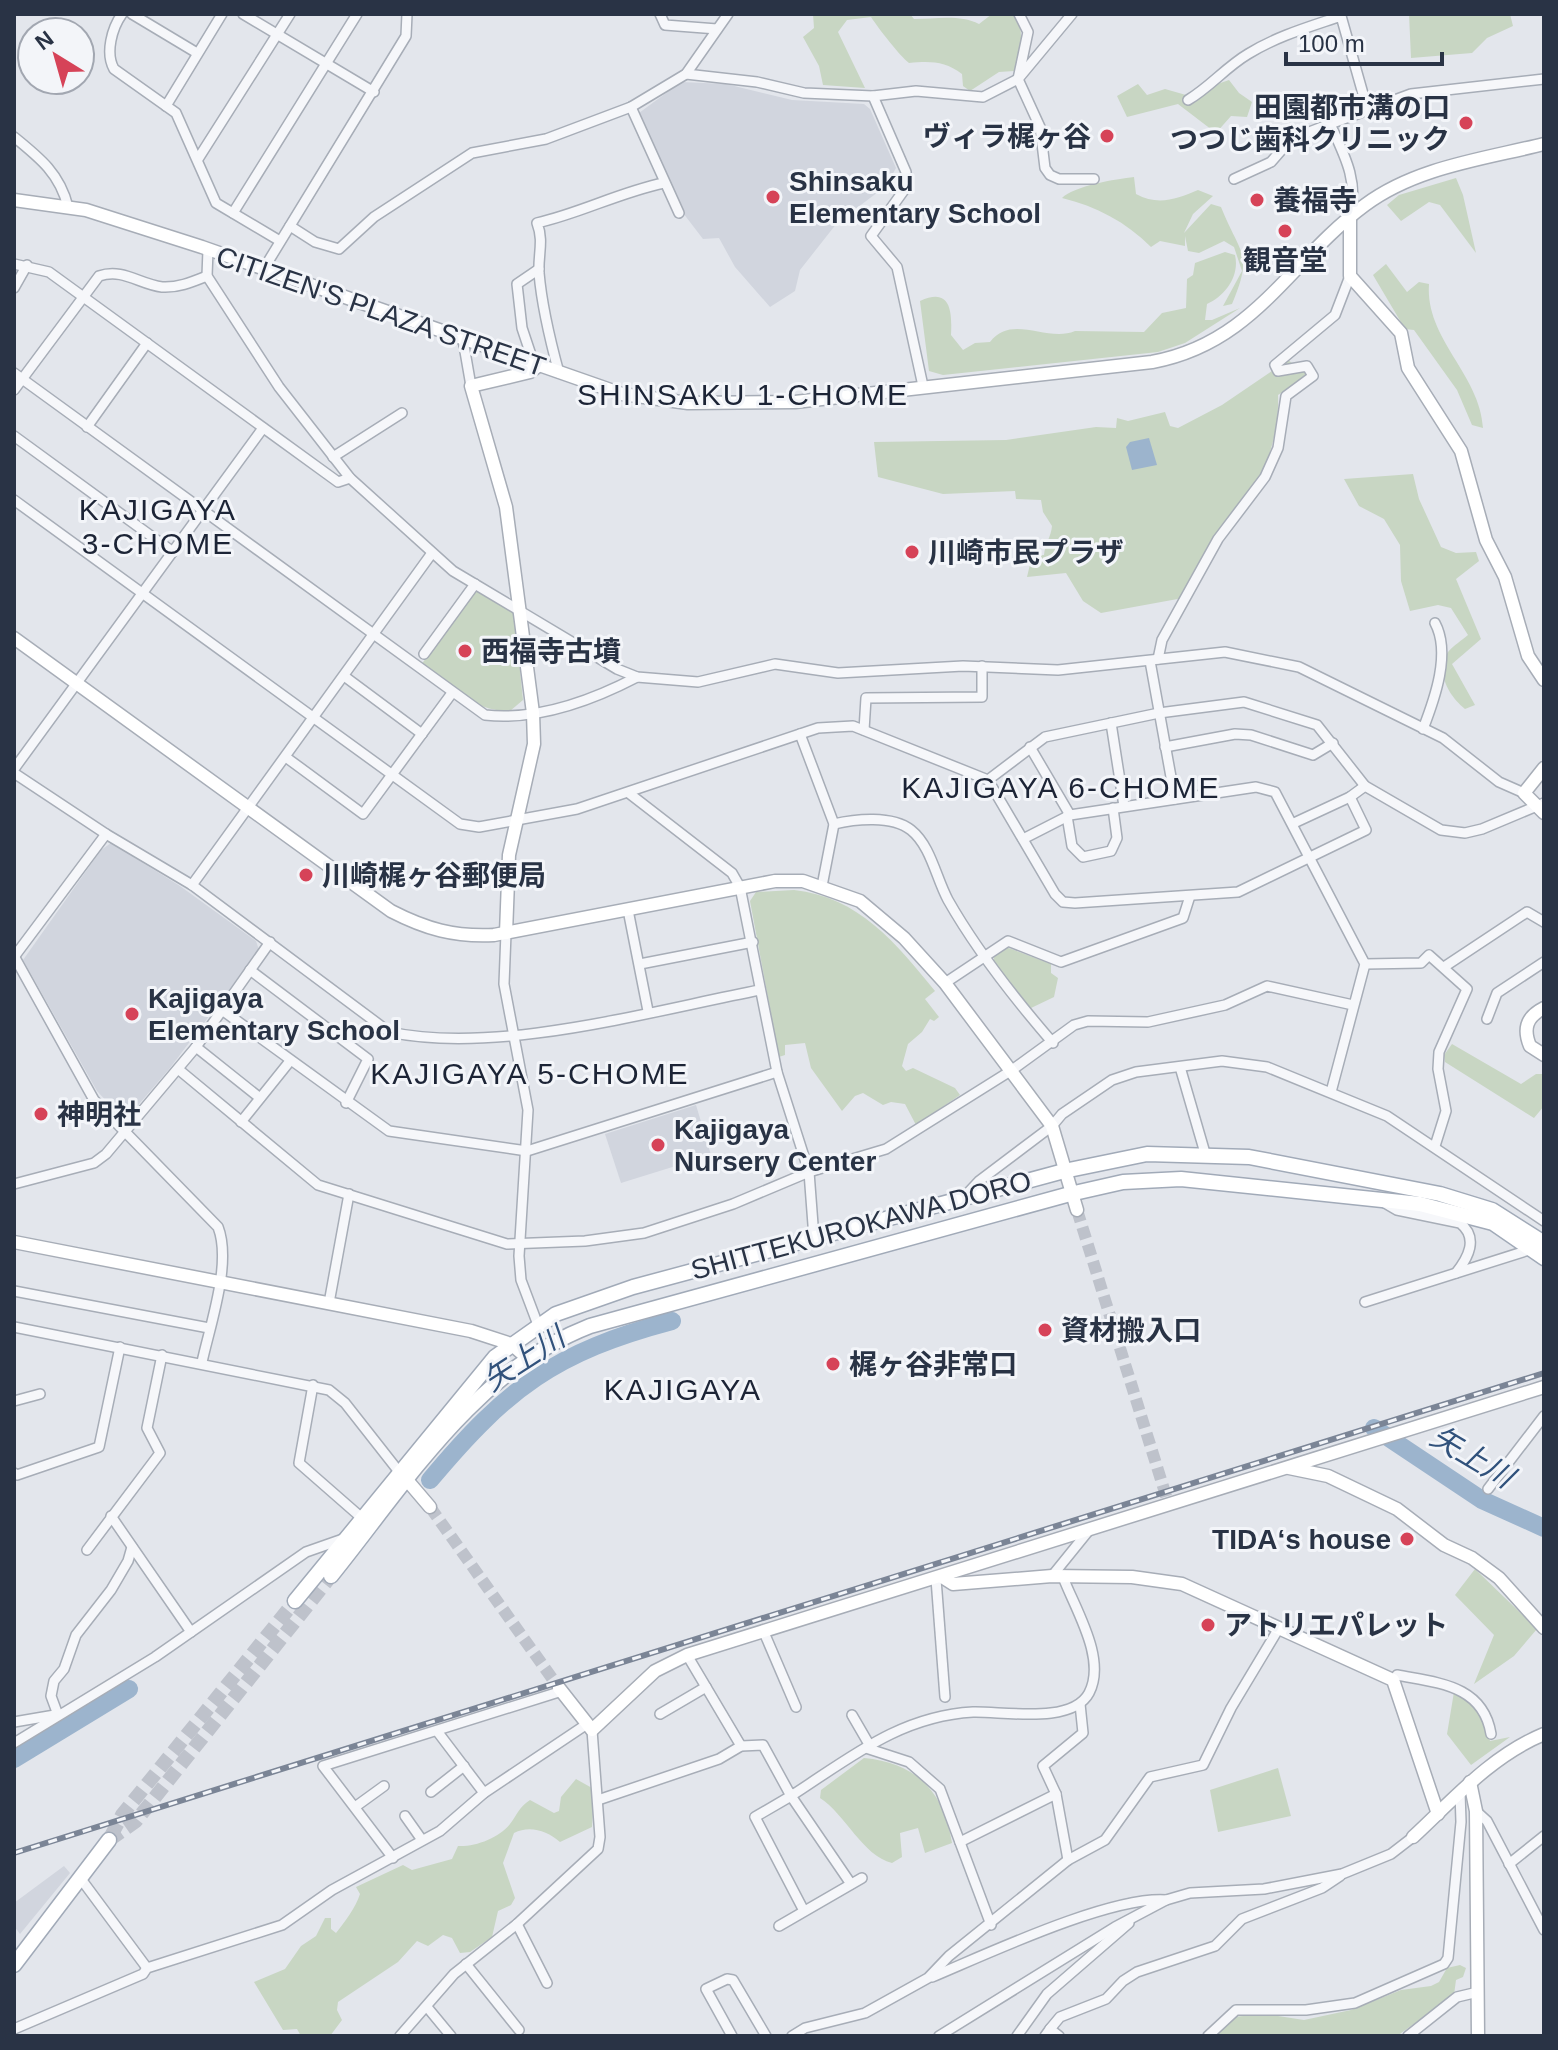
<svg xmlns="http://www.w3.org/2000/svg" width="1558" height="2050" font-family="Helvetica,'Noto Sans JP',sans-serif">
<rect width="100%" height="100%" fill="#e3e6ec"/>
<g fill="#d1d5de">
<polygon points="681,82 726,84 792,100 864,104 870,109 896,168 886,186 837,223 800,270 795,291 770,307 735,267 719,238 703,239 680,209 639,113"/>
<polygon points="111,843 180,886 256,941 259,950 170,1068 128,1117 122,1118 97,1091 23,960 101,850"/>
<polygon points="696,1105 711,1155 621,1183 605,1134"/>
<polygon points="64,1866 70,1873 20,1934 14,1926 14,1903"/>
</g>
<g fill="#c8d6c3">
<path d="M813 14H910L914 19C935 19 960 14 979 24L992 14H1012C1028 31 1019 50 1014 71L999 72 970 91 963 86 962 74C945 61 930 61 909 63 899 55 879 29 871 17L847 20 838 32 865 88 823 85 819 66 803 37 814 28Z"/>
<polygon points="1409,14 1510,14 1513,26 1487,38 1472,53 1411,58"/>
<polygon points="1229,80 1239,93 1252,102 1247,117 1231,116 1216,133 1178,104 1127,117 1117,96 1138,84 1147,95 1165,89 1186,95"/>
<path d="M1134 177 1136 194C1158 206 1177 199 1198 190L1213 196 1193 214 1184 233 1211 204 1221 207C1240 255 1254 252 1232 304L1223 306 1242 271 1234 247 1224 241 1199 253 1188 251 1185 236V246L1160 241 1151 247C1126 222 1096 206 1062 198 1074 186 1116 179 1134 177Z"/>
<polygon points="1456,178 1463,195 1476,253 1440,205 1429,202 1401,221 1387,205 1399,195"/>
<path d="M1225 252 1235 255C1240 276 1225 296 1207 304L1205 320H1212L1240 308 1185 343 1158 352 943 375 929 371 920 301C952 286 952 314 951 335L963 350 975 343 990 342C1012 313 1047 343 1075 331L1144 332 1162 313 1186 308 1187 279 1193 275 1195 263Z"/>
<path d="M1386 264 1407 292 1419 282 1429 284C1425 339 1480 374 1483 428L1472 425 1457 390 1414 330 1405 329 1373 275Z"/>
<path d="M1288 360 1308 375 1278 395C1281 474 1224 536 1183 598L1101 613 1083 601 1066 573 1027 577 1032 556 1044 555C1045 544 1051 537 1052 526L1043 512 1041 500 1016 499 1015 491 943 494 878 477 874 442 1006 440 1096 427 1116 428 1117 418 1128 421 1165 412 1170 426 1178 428 1222 405Z"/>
<path d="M1413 474 1419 499 1441 547 1456 553 1476 552 1479 561 1456 579 1481 639 1452 664 1475 705 1465 709C1449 696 1435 673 1448 652 1453 646 1462 640 1468 635L1451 608 1438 605 1410 611 1401 581 1400 545 1384 519 1359 506 1344 479Z"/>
<path d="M476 588 514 613 523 700 510 711C474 712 448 685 421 665Z"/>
<path d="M794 890C859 897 896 943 935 991L925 999 939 1017 934 1021 930 1019 922 1032 908 1044 902 1066 906 1071 913 1068 955 1088 960 1095 916 1125 905 1104 891 1102 883 1105 863 1093 855 1096 842 1111 811 1068 805 1043 785 1045V1055L779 1057 750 901 756 892Z"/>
<polygon points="1006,947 1051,964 1051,973 1058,978 1054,997 1029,1009 994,962 994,955"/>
<polygon points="1452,1044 1521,1084 1536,1074 1544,1074 1544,1106 1534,1118 1445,1062 1444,1055"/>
<polygon points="1475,1569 1537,1629 1514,1656 1474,1684 1494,1635 1455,1595"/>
<polygon points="1454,1692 1481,1710 1490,1741 1510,1737 1471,1765 1447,1734"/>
<path d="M864 1758C917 1763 944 1792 952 1843L925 1853 918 1828 900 1833 902 1857 892 1863C863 1856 845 1814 820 1798L821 1790Z"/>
<polygon points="1278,1768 1291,1816 1218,1832 1210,1790"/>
<path d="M576 1779 592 1788 594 1793 592 1827 560 1842C547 1831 530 1825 514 1833L503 1863 515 1898 511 1905 498 1911 492 1937 470 1952 460 1953 452 1938 443 1935 428 1946 417 1941 398 1962 338 2002 337 2010 342 2020 330 2036H301L297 2029 283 2030 254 1982 285 1969 301 1946 316 1936 325 1918H331V1929L336 1933C344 1923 356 1907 360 1894L356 1887 403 1865 412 1870 452 1859 458 1846C475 1847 499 1838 510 1824 517 1815 519 1807 530 1800L554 1813 559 1811 561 1797Z"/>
<polygon points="1460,1965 1466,1968 1463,1977 1456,1980 1454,1995 1397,2036 1213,2036 1232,2017 1266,2014 1304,2020 1351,2010 1401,1990 1431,1986 1439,1982 1447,1968"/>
</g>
<polygon fill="#9cb4cd" points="1149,438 1157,465 1132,470 1126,447 1130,442"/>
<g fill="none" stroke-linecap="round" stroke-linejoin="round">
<g stroke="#9cb4cd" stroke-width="18">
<polyline points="1374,1428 1482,1500 1544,1528"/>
<path d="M430 1480C507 1388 555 1352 672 1321"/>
<polyline points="14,1759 129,1689"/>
</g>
<g stroke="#bec2cb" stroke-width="12" stroke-dasharray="12 6" stroke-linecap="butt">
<polyline points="1077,1210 1167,1499"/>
<polyline points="430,1507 559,1688"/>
</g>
<g stroke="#bec2cb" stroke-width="14" stroke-dasharray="14 7" stroke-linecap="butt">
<polyline points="111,1836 122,1815 295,1601"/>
<polyline points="109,1840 136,1821 331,1576"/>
</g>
<g stroke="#a7adb7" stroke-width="12">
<g id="street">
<path d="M122 14C112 28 105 53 114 69L176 113 216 203 280 241"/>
<polyline points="132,14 197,53"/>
<polyline points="243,14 374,92"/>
<polyline points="660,14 665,25 717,29"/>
<polyline points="686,74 757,82 804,93 873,96 916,91 983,97 1018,79 1072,14"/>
<polyline points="1018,79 1040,127 1045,168 1050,175 1059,179 1094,179"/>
<polyline points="1018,79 1028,32 1019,14"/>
<polyline points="873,96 906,172 907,186 871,236 897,267 923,386"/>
<path d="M1188 100C1210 87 1226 67 1248 54 1277 36 1309 27 1341 16L1367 108"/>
<polyline points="166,106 222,14"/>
<polyline points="631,107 679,213"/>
<path d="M14 137C40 158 60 174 68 207"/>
<polyline points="198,159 290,14"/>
<polyline points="1234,179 1271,162 1291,139 1330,124"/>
<polyline points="233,213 357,14"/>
<path d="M1350 218C1359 182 1345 156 1330 124L1411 94 1544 79"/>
<polyline points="290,226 315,242 339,249 374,217 472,153 546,139 631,107 686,74 728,14"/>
<polyline points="208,250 207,276 279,387 350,478 453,571 617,669 637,677 698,682 775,664 838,673 963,666 1058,670 1225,652 1299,667 1443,738 1499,782 1524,793"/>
<polyline points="14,264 49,272 338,482 350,478"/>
<polyline points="263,270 406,36 407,14"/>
<polyline points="14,288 27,265"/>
<polyline points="463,340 471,386"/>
<polyline points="534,364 522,328 517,284 539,269"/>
<path d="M14 373 485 715C538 721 591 701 637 677"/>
<path d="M559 373C550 340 542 308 539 273 538 254 544 241 537 223 581 213 620 192 664 183"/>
<path d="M14 390 99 276C123 268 139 284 162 287 178 288 192 282 207 276"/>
<polyline points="87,427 147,343"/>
<polyline points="14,436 173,552"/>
<polyline points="333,457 402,413"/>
<polyline points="14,500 460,824 479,827 577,809 818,728 853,726 988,780 1055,894 1063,902 1075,903 1238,892 1366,830 1350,797"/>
<polyline points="424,654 475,584"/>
<polyline points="1158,659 1162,640 1218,539 1265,477 1278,448 1286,396 1313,376 1307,366 1278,371 1275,365 1335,315 1350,276"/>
<polyline points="1150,661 1175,799"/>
<polyline points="344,676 422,734"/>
<polyline points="1111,723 1124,806"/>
<path d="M1423 729C1435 698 1451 653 1435 623"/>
<polyline points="864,730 866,698 982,697 982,666"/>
<polyline points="800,734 834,824 822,886"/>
<polyline points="1030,747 1070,815"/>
<polyline points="1165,747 1235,734 1251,735 1313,755 1333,743"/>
<polyline points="287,758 363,814 452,693"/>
<polyline points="14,769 263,428"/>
<path d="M14 773 106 834 192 885 389 1032C499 1055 650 1011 760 990"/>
<polyline points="988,780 1045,737 1159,713 1244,702 1317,725 1365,786 1441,830 1465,833 1482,829 1544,803"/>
<polyline points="630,794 732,873 740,887 777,1072 809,1172 814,1238"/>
<polyline points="1067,816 1072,846 1083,857 1111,851 1117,838 1113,808"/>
<polyline points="1294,823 1350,797 1365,786"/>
<path d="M834 824C855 819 892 815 911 830 931 846 936 878 948 900 977 951 1014 998 1053 1043"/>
<polyline points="1023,839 1070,815 1256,787 1275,792 1365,964 1331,1092"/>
<polyline points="192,885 432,553"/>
<polyline points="628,910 648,1011"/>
<polyline points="506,933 504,984 528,1110 519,1256 521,1280 538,1325"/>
<path d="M14 956 94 1100 218 1227C232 1263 210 1325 202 1362"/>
<polyline points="14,957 106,834"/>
<polyline points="640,964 753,942"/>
<polyline points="1365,964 1421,963 1429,955 1467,989 1439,1052 1438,1069 1446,1111 1435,1146"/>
<polyline points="1444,967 1527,912 1544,922"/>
<polyline points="250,970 368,1059 346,1103"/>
<polyline points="945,983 1008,941 1061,962 1183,918 1190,896"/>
<polyline points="222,1010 389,1131 527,1151 777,1072"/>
<polyline points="1487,1019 1497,993 1544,962"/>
<polyline points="196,1047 260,1098"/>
<polyline points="1180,1067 1205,1153"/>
<polyline points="178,1069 318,1185 507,1244 585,1241 644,1233 733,1204 809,1172 886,1149 1012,1070 1074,1025 1088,1021 1148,1022 1225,1005 1267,986 1353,1005"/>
<polyline points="241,1122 290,1061"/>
<polyline points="14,1184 94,1163 106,1154 196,1047 270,942"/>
<polyline points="965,1196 979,1181 1052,1126 1062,1114 1112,1080 1136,1072 1222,1061 1267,1067 1387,1116 1544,1221"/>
<path d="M1385 1203 1397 1210 1460 1223C1479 1238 1468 1258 1456 1273"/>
<polyline points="14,1291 209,1328"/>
<polyline points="1365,1302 1532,1249"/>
<polyline points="329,1303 349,1194"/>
<polyline points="14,1327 329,1390 345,1403 400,1473"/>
<polyline points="313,1385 299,1463 363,1519"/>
<polyline points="14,1401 40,1394"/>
<polyline points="14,1473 17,1475 99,1447 120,1347"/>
<polyline points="1488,1489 1544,1416"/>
<polyline points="111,1516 191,1632"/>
<polyline points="87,1550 160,1453 147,1428 162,1355"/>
<polyline points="1052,1576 1090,1529"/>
<polyline points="936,1579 945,1697"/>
<polyline points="763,1630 796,1707"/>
<polyline points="687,1655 741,1746"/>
<path d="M1397 1675C1438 1683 1483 1685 1491 1734"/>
<polyline points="660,1714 706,1687"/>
<polyline points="58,1715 51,1696 54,1681 64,1669 76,1635 111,1590 128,1561 132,1547"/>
<polyline points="852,1715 870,1746"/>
<polyline points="14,1722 55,1715"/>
<polyline points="437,1731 484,1793"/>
<polyline points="14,1743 155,1657 306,1552 343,1539"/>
<polyline points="866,1748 909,1762 940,1789 991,1925"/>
<polyline points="431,1792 464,1766"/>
<polyline points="1056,1794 1043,1766 1083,1733 1080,1704"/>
<path d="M598 1800 719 1759 741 1746 763 1745 791 1796C850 1758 900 1716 973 1712 1002 1711 1072 1725 1089 1693 1107 1659 1075 1609 1063 1577"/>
<polyline points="355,1807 384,1786"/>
<polyline points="1476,1811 1487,1821 1544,1930"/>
<polyline points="405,1816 422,1840"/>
<polyline points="960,1842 1056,1794 1068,1860"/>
<polyline points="393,1858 323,1766 562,1691"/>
<polyline points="1509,1864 1544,1836"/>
<polyline points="81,1879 147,1968"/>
<polyline points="804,1911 755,1817 791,1796 851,1884"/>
<polyline points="517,1924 547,1983"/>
<polyline points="779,1926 862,1878"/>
<polyline points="466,1964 519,2030"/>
<path d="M932 1977C987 1954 1110 1896 1166 1900"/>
<polyline points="427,2007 451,2036"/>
<polyline points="14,2029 143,1974 147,1968 282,1925 332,1890 440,1831 484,1793 587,1724"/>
<polyline points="1050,2029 1060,2017 1106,1999 1123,1981 1137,1972 1215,1946 1242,1919 1322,1888 1340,1876"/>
<polyline points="400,2036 454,1974 517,1924 598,1849 600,1837 592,1730"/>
<polyline points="732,2036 706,1989 727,1979 733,1980 766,2036"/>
<polyline points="792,2036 805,2028 865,2013 928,1978 949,1956 1068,1860 1105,1840 1150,1777 1203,1765 1231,1708 1279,1628"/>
<polyline points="939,2036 1115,1927 1166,1900 1190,1893 1264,1889 1342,1874 1391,1854 1413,1837"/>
<polyline points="1017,2036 1047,1994 1129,1923"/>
<polyline points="1045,2036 1050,2029 1059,2036"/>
<polyline points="1208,2036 1236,2010 1306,2010 1355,2003 1444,1964 1448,1958 1461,1822 1460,1792"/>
<polyline points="1408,2036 1457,1997 1478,1992"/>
</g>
</g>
<g stroke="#a7adb7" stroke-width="15">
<g id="secondary">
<path d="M14 200 86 210 202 247 622 394 688 403 795 402 1152 362C1255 343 1289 261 1365 205 1416 167 1484 159 1544 144"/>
<polyline points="1350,218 1350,276 1401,333 1408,368 1461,451 1486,540 1505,577 1528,656 1544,680"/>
<path d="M14 638 391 911C426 929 454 937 494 935L775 881H803L860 901 904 938 945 983 1052 1126 1077 1210"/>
<polyline points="1544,768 1524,793 1544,813"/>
<polyline points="506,933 509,855 534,744 533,713 506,507 471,386 530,372 538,366"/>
<path d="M1544 1008C1526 1017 1523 1029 1530 1046L1544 1055"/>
<polyline points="14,1242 471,1331 511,1344 526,1357"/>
<polyline points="1289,1468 1328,1476 1397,1509 1444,1545 1472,1558 1499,1578 1544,1628"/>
<polyline points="401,1473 430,1507"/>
<polyline points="942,1577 953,1584 1052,1576 1132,1577 1182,1584 1393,1680 1438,1814"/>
<polyline points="559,1688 592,1730 655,1671 687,1655 1544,1387"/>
<polyline points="1470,1782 1476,1811 1478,2036"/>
<path d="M1413 1837C1454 1799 1491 1756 1544 1734"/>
</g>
</g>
<g stroke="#a1aab8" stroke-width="17">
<g id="primary">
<path d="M331 1576C406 1483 474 1371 590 1326L1070 1194 1123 1182 1181 1179 1420 1204 1493 1223 1544 1258"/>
<polyline points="295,1601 495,1357 556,1314 633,1287 1064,1171 1147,1154 1249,1157 1440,1194 1492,1210 1544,1243"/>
<polyline points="14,1965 109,1840"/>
</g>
</g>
<use href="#street" stroke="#f6f7fa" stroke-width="9"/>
<use href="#secondary" stroke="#fff" stroke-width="12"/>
<use href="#primary" stroke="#fff" stroke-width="14"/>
<g stroke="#7b8596" stroke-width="6">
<polyline id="rail" points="14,1853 1544,1373"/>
</g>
<use href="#rail" stroke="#f3f5f9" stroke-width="3" stroke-dasharray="9" stroke-linecap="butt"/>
</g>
<g fill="#d64358" stroke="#f3f5f9" stroke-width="3">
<circle cx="1466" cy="123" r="8"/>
<circle cx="1107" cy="136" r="8"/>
<circle cx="773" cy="197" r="8"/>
<circle cx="1257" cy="200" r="8"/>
<circle cx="1285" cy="231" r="8"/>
<circle cx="912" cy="552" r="8"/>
<circle cx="465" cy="651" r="8"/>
<circle cx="306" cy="875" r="8"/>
<circle cx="132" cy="1014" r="8"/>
<circle cx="41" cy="1114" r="8"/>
<circle cx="658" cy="1145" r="8"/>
<circle cx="1045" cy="1330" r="8"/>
<circle cx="833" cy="1364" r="8"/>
<circle cx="1407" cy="1539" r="8"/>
<circle cx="1208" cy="1625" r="8"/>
</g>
<g text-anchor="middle" stroke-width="6" stroke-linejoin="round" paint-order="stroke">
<g font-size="28" font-weight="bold" fill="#293345" stroke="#f3f5f9" text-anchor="start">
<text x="1450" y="117" text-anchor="end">田園都市溝の口<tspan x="1450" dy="32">つつじ歯科クリニック</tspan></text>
<text x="1091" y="146" text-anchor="end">ヴィラ梶ヶ谷</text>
<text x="789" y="191">Shinsaku<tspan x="789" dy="32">Elementary School</tspan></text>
<text x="1273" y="210">養福寺</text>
<text x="1285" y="270" text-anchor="middle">観音堂</text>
<text x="928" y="562">川崎市民プラザ</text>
<text x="481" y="661">西福寺古墳</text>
<text x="322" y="885">川崎梶ヶ谷郵便局</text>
<text x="148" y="1008">Kajigaya<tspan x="148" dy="32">Elementary School</tspan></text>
<text x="57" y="1124">神明社</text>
<text x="674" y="1139">Kajigaya<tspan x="674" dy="32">Nursery Center</tspan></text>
<text x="1061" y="1340">資材搬入口</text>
<text x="849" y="1374">梶ヶ谷非常口</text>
<text x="1391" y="1549" text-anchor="end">TIDA‘s house</text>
<text x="1224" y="1635">アトリエパレット</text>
</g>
<g font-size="28" fill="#293345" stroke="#f3f5f9">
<text transform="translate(381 311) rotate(19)" y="10">CITIZEN'S PLAZA STREET</text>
<text transform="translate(861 1225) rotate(-15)" y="10">SHITTEKUROKAWA DORO</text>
</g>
<g font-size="30" letter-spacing="2" fill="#1c2436" stroke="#f3f5f9">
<text x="743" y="405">SHINSAKU 1-CHOME</text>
<text x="158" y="520">KAJIGAYA<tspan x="158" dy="34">3-CHOME</tspan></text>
<text x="1061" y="798">KAJIGAYA 6-CHOME</text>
<text x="530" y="1084">KAJIGAYA 5-CHOME</text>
<text x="683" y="1400">KAJIGAYA</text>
</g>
<g font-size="30" font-style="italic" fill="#31527c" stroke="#f3f5f9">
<text transform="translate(524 1359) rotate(-33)" y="10">矢上川</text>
<text transform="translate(1472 1457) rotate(31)" y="10">矢上川</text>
</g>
</g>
<rect width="1558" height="2050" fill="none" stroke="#293345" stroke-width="32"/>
<g transform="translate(56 56) rotate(323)"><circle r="38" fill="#f3f5f9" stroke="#a2a7b1" stroke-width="2"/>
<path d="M0-6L14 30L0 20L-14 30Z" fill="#d64358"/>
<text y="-12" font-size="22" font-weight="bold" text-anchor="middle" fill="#293345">N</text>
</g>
<path d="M1286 52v12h156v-12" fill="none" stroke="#293345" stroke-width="4"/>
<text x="1298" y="52" font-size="24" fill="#293345" stroke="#f3f5f9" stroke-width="6" paint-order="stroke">100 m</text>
</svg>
